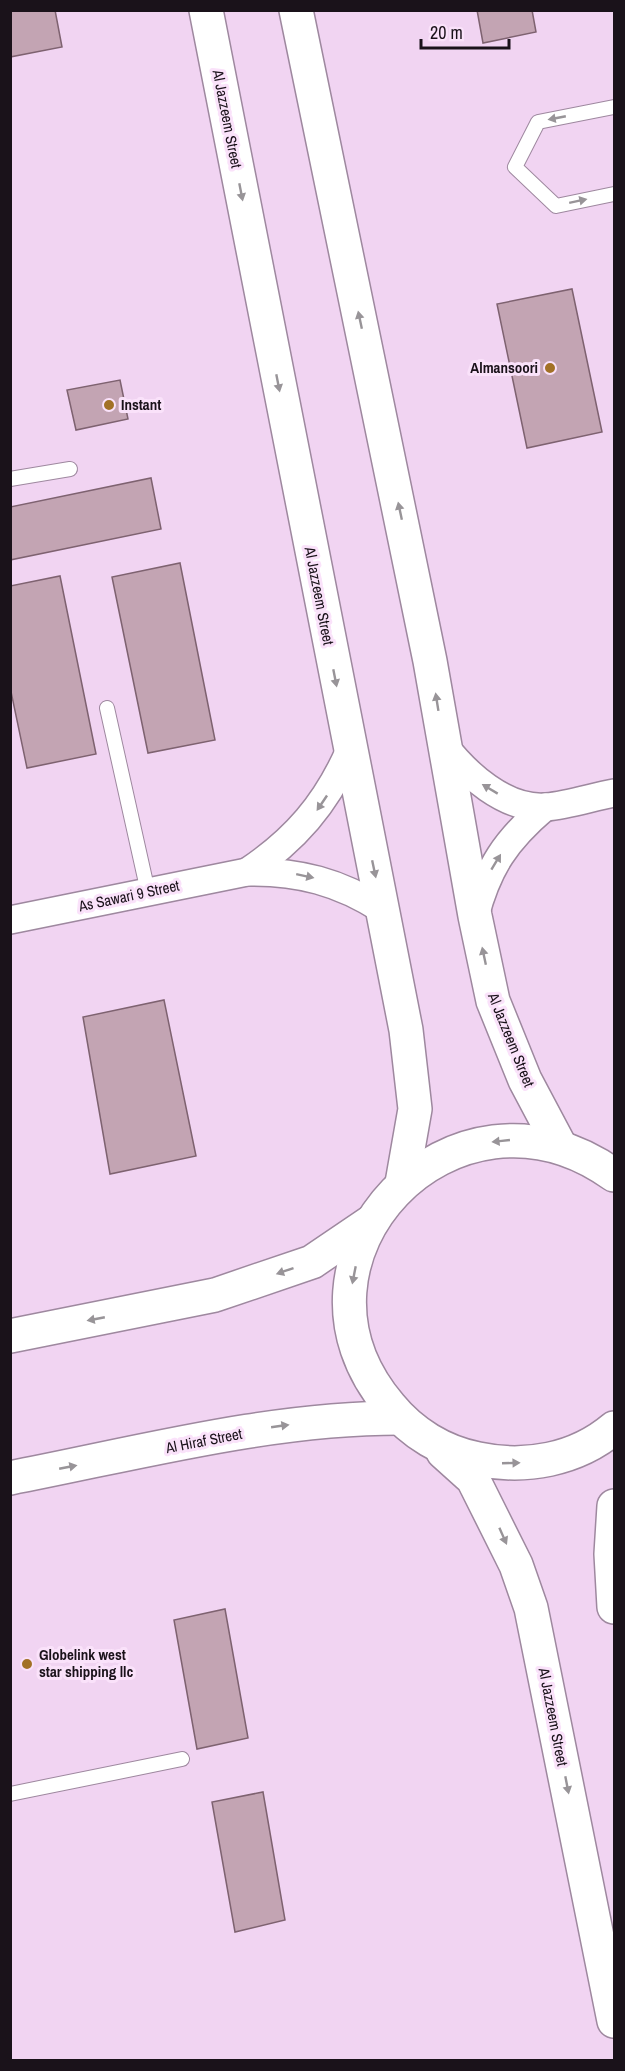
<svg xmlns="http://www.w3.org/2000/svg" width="625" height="2071" font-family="'Archivo Narrow',sans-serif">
<rect width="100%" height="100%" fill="#fae2fa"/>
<rect fill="#f1d4f2" x="11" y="11" width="603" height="2049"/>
<g fill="#c3a4b3" stroke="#7e6270" stroke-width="1.5">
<polygon points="10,10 55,10 62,47 10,57"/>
<polygon points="477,10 532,10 536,32 483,43"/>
<polygon points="572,289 602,432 527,448 497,304"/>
<polygon points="120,380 128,419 76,430 67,390"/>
<polygon points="151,478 161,529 10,560 10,507"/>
<polygon points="180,563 215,740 148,753 112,577"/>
<polygon points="60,576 96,754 27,768 10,687 10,586"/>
<polygon points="164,1000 196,1156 110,1174 83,1017"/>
<polygon points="225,1609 248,1738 197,1749 174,1620"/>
<polygon points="263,1792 285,1920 235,1932 212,1802"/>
</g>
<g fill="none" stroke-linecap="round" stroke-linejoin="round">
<g stroke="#9e889f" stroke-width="16">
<g id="service">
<polyline points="614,107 538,122 515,167 556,206 614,194"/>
<polyline points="10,479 70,469"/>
<polyline points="107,708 148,892"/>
<polyline points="10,1794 182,1759"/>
</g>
</g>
<g stroke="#9e889f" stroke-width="30">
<g id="minor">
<path d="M443 744C466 774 505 810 546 807 569 805 592 797 614 793"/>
<path d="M247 872C295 840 326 804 349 752"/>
<path d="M475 916C488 867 506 840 545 807"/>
<path d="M10 920 247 872C298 871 340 882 383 910"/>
</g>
</g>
<g stroke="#9e889f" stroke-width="36">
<g id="tertiary">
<polyline points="206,10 406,1030 415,1109 402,1183"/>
<polyline points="296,10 430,661 475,916 493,1001 525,1080 560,1146"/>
<path d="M614 1175C454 1060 265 1259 390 1406 412 1433 443 1452 478 1459 525 1469 576 1460 614 1428"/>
<polyline points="10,1336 215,1295 312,1262 371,1222"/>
<polyline points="443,1452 473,1479 516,1565 531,1608 614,2021"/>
<path d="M10 1478C139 1453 269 1418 400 1418"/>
<polyline points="614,1506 611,1554 614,1607"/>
</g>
</g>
<use href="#service" stroke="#fff" stroke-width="14"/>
<use href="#minor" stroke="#fff" stroke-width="27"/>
<use href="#tertiary" stroke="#fff" stroke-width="33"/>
</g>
<defs><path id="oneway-solid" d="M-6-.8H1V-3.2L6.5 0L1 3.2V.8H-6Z" transform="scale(1.5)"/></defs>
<g fill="#989498">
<use href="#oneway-solid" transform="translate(557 118) rotate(169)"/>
<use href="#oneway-solid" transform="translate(241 192) rotate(79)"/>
<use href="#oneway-solid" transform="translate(578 201) rotate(-12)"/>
<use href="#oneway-solid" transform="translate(360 320) rotate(-102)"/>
<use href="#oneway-solid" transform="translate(278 383) rotate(79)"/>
<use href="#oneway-solid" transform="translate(400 511) rotate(-102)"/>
<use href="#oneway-solid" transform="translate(335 678) rotate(79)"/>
<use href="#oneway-solid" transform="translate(437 702) rotate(-99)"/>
<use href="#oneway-solid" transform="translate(490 789) rotate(-149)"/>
<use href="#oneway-solid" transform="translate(322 803) rotate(124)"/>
<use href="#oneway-solid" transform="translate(496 862) rotate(-59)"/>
<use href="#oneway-solid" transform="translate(374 869) rotate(78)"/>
<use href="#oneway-solid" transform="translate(305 876) rotate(12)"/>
<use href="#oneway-solid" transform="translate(484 956) rotate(-102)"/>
<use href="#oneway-solid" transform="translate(501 1141) rotate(174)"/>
<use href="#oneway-solid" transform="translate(285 1271) rotate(161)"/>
<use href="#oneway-solid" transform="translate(354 1275) rotate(101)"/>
<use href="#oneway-solid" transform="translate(96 1319) rotate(169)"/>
<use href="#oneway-solid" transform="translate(280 1426) rotate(-8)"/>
<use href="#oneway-solid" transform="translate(511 1463) rotate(-2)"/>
<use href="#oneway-solid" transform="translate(68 1467) rotate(-11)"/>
<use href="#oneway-solid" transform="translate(503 1536) rotate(66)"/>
<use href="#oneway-solid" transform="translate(567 1785) rotate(79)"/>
</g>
<g fill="#a27126" stroke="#fae2fa" stroke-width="2">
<circle cx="550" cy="368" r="6"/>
<circle cx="109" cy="405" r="6"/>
<circle cx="27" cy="1664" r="6"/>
</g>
<g text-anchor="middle" stroke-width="6" stroke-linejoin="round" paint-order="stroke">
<g font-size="15" fill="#1a121a" stroke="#fae2fa">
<text transform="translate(227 119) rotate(79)" y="5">Al Jazzeem Street</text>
<text transform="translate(319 596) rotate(79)" y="5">Al Jazzeem Street</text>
<text transform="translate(129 896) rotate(-12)" y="5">As Sawari 9 Street</text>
<text transform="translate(511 1040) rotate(68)" y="5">Al Jazzeem Street</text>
<text transform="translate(204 1441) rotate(-11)" y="5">Al Hiraf Street</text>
<text transform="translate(553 1717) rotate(79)" y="5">Al Jazzeem Street</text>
</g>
<g font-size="15" font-weight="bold" fill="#1a121a" stroke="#fae2fa" text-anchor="start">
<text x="538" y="373" text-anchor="end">Almansoori</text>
<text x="121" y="410">Instant</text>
<text x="39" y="1660">Globelink west<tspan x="39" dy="17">star shipping llc</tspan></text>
</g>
</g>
<rect width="625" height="2071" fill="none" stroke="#1a121a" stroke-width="24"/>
<path d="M421 39v9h88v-9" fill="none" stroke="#1a121a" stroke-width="3"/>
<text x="430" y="39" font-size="18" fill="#1a121a" stroke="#fae2fa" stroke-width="4.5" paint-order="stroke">20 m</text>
</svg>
